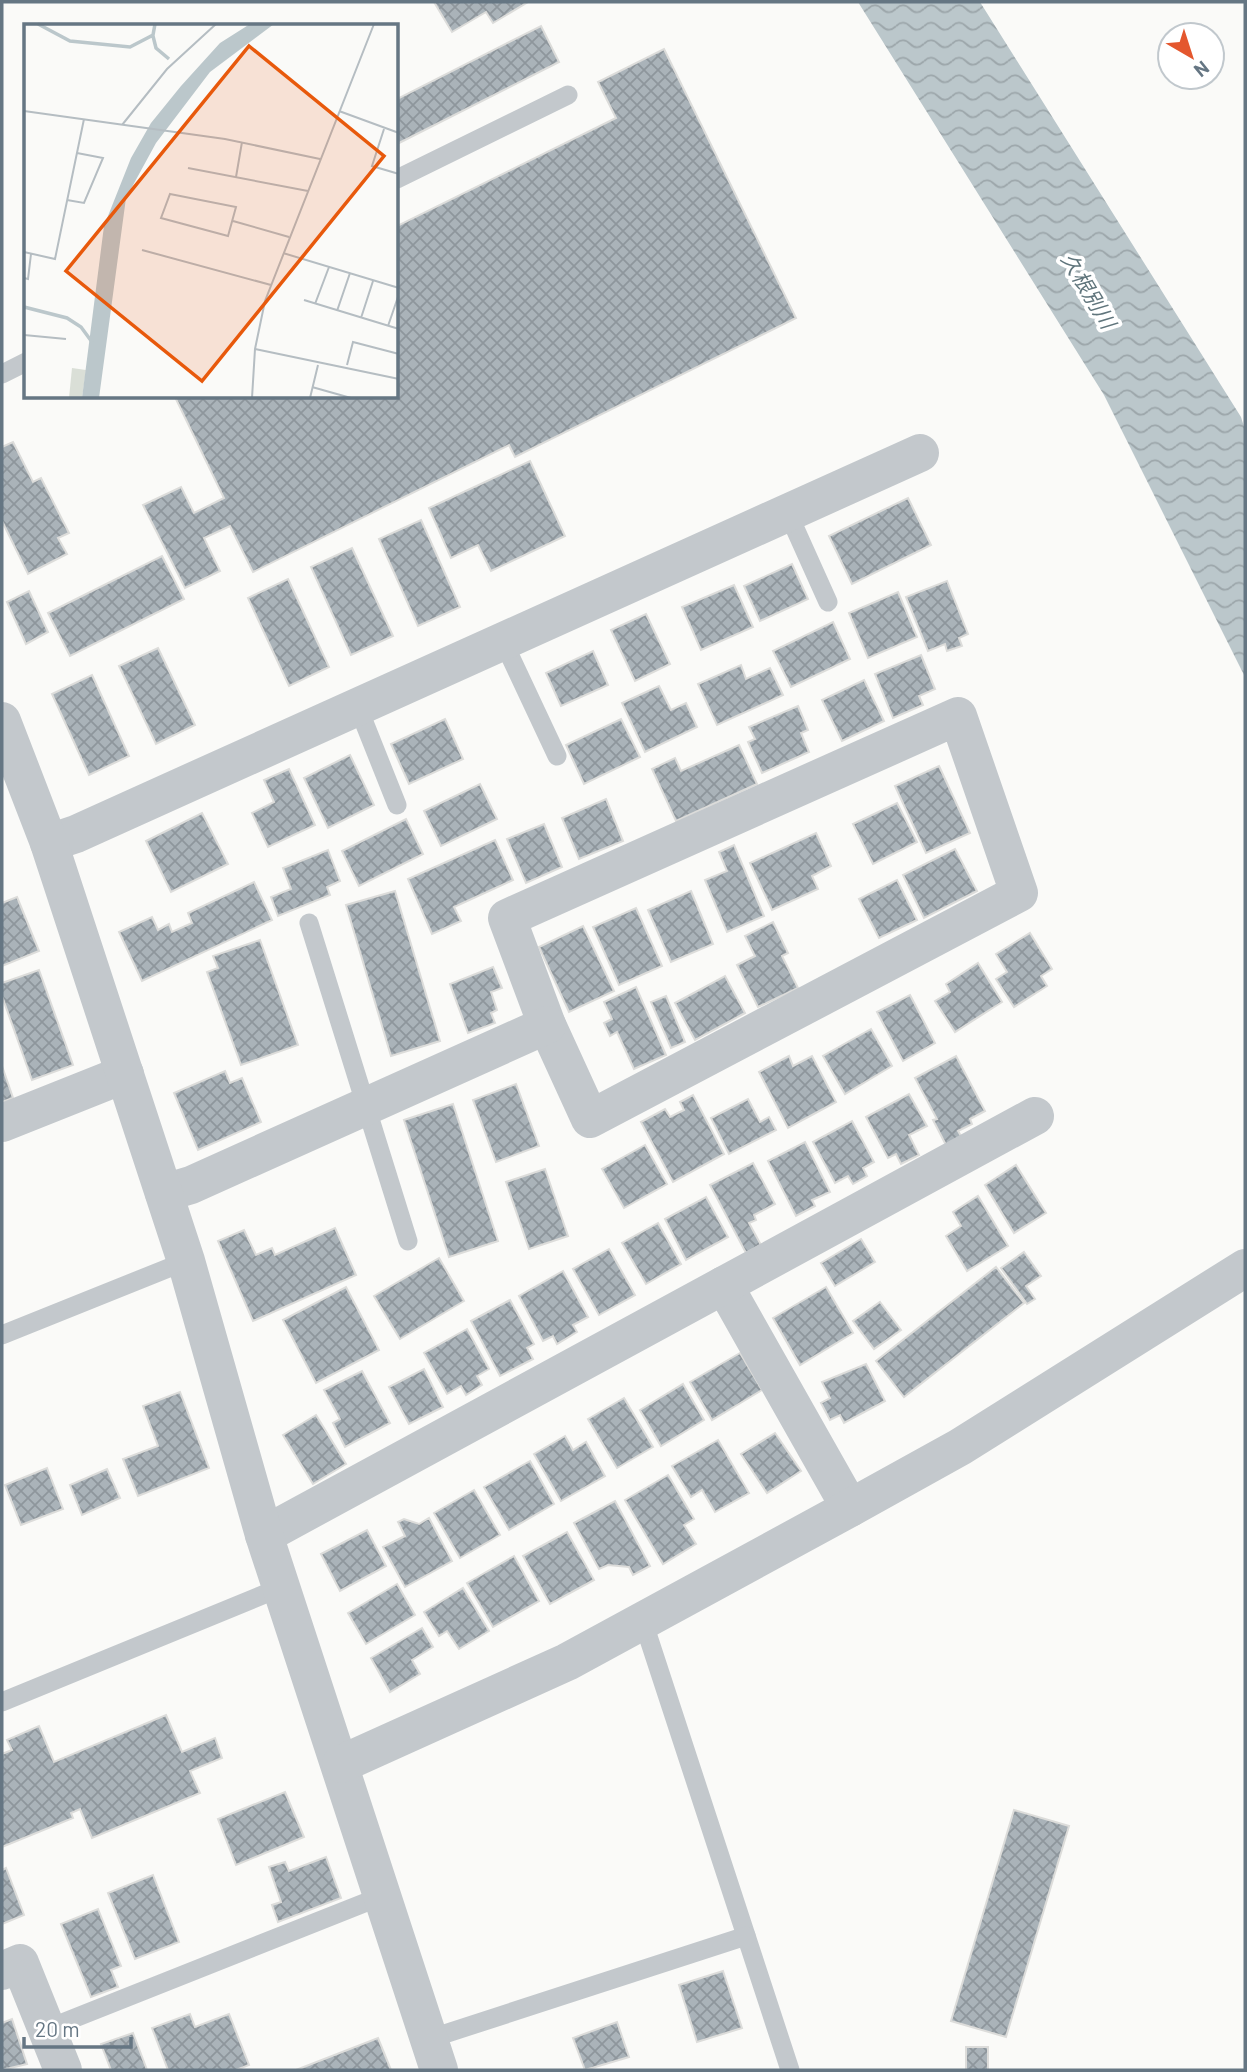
<svg xmlns="http://www.w3.org/2000/svg" width="1247" height="2072" font-family="Barlow,'Noto Sans JP',sans-serif">
<defs>
<pattern id="water-waves" width="16" height="10" patternUnits="userSpaceOnUse" patternTransform="scale(1.75)"><rect width="16" height="10" fill="#bbc7cb"/><path d="M0 5q4-4 8 0t8 0" fill="none" stroke="#9ca6aa"/></pattern>
<pattern id="building-cross-hatch" width="8" height="8" patternUnits="userSpaceOnUse" patternTransform="scale(1.75)"><rect width="8" height="8" fill="#aab3b9"/><path d="M0 0l8 8M0 8l8-8" fill="none" stroke="#8e969c"/></pattern>
</defs>
<rect width="100%" height="100%" fill="#fafaf8"/>
<polygon fill="url(#water-waves)" points="858,2 980,2 1241,417 1245,430 1245,677 1104,395"/>
<g fill="url(#building-cross-hatch)" stroke="#dcdcda" stroke-width="2">
<polygon points="434,2 528,2 493,23 486,12 452,32"/>
<polygon points="541,26 559,62 397,144 397,99"/>
<polygon points="664,49 796,318 515,457 509,445 253,572 230,526 204,538 220,571 185,588 143,505 181,487 194,513 224,498 175,397 397,397 397,226 616,118 598,82"/>
<polygon points="13,442 33,482 41,478 69,533 58,538 67,554 28,574 2,521 2,447"/>
<polygon points="530,461 565,536 491,571 478,545 451,558 429,508"/>
<polygon points="908,498 931,545 852,584 829,536"/>
<polygon points="421,520 460,607 418,626 379,539"/>
<polygon points="352,548 393,636 351,655 311,567"/>
<polygon points="162,556 184,599 70,656 48,613"/>
<polygon points="792,564 808,599 760,621 744,586"/>
<polygon points="288,579 329,667 289,686 248,598"/>
<polygon points="947,581 968,634 959,638 962,646 947,651 945,644 928,651 906,597"/>
<polygon points="734,585 753,627 701,650 682,607"/>
<polygon points="29,591 48,632 26,644 7,602"/>
<polygon points="898,592 917,637 868,658 849,613"/>
<polygon points="646,614 670,664 635,681 611,630"/>
<polygon points="833,622 850,659 791,687 773,651"/>
<polygon points="158,648 195,725 156,744 119,666"/>
<polygon points="593,651 608,685 561,706 546,673"/>
<polygon points="921,655 935,689 919,696 923,705 893,718 875,674"/>
<polygon points="741,665 746,679 770,668 783,695 717,725 698,684"/>
<polygon points="92,675 129,756 89,775 52,694"/>
<polygon points="864,680 884,721 842,741 822,700"/>
<polygon points="659,686 671,710 686,703 697,727 645,752 622,703"/>
<polygon points="798,706 808,730 801,733 809,752 762,773 748,742 755,739 749,727"/>
<polygon points="445,719 463,759 409,784 391,744"/>
<polygon points="621,719 640,757 584,784 566,745"/>
<polygon points="739,745 757,784 676,821 652,769 675,758 681,771"/>
<polygon points="350,755 374,805 328,828 304,778"/>
<polygon points="939,766 970,833 926,853 895,786"/>
<polygon points="289,769 315,825 268,847 252,813 274,802 264,780"/>
<polygon points="480,784 497,819 441,846 424,811"/>
<polygon points="606,799 623,841 579,859 562,818"/>
<polygon points="897,803 917,842 873,864 853,824"/>
<polygon points="202,813 228,864 171,892 146,841"/>
<polygon points="406,819 423,854 359,886 342,851"/>
<polygon points="544,824 562,867 526,883 507,839"/>
<polygon points="816,833 831,866 812,876 818,889 772,910 750,863"/>
<polygon points="495,840 513,880 454,907 461,921 432,934 408,879"/>
<polygon points="734,845 764,916 727,932 705,880 727,871 719,852"/>
<polygon points="955,849 977,891 924,918 903,875"/>
<polygon points="328,850 340,881 327,887 330,895 278,916 271,897 291,889 283,868"/>
<polygon points="897,880 917,920 879,938 859,899"/>
<polygon points="254,882 272,920 142,981 119,932 152,917 158,930 169,924 172,932 192,923 188,913"/>
<polygon points="395,891 440,1041 391,1056 346,905"/>
<polygon points="691,891 713,944 671,962 648,910"/>
<polygon points="17,897 39,951 2,966 2,903"/>
<polygon points="636,908 662,966 619,985 593,927"/>
<polygon points="773,922 788,953 782,956 798,988 758,1007 737,965 755,956 745,936"/>
<polygon points="583,926 614,991 569,1012 539,947"/>
<polygon points="1030,933 1052,969 1041,976 1047,986 1014,1007 996,979 1007,972 996,954"/>
<polygon points="260,940 298,1045 241,1065 207,972 218,968 213,956"/>
<polygon points="978,963 1002,1002 955,1032 935,1001 950,992 946,984"/>
<polygon points="493,967 502,988 491,992 497,1010 491,1013 495,1023 468,1033 450,984"/>
<polygon points="39,970 73,1065 32,1080 2,996 2,983"/>
<polygon points="725,976 745,1013 695,1040 675,1003"/>
<polygon points="636,987 666,1055 634,1069 617,1032 610,1036 604,1023 612,1019 604,1002"/>
<polygon points="910,995 935,1043 903,1061 877,1012"/>
<polygon points="666,996 685,1042 671,1048 651,1002"/>
<polygon points="871,1029 892,1066 845,1094 823,1056"/>
<polygon points="789,1056 793,1066 812,1056 836,1102 788,1128 759,1072"/>
<polygon points="956,1056 985,1111 970,1119 972,1124 958,1131 961,1136 946,1145 933,1120 937,1119 915,1078"/>
<polygon points="2,1066 13,1098 2,1102"/>
<polygon points="225,1071 230,1083 242,1078 261,1122 198,1150 174,1093"/>
<polygon points="516,1084 539,1146 496,1162 473,1100"/>
<polygon points="909,1094 927,1126 909,1135 919,1155 901,1164 896,1154 888,1158 866,1117"/>
<polygon points="693,1095 724,1154 673,1182 641,1122 665,1109 670,1117 684,1110 680,1102"/>
<polygon points="748,1099 760,1122 769,1117 776,1130 729,1154 711,1118"/>
<polygon points="453,1104 498,1241 449,1257 404,1120"/>
<polygon points="852,1121 874,1162 863,1168 867,1176 853,1184 848,1176 835,1183 813,1142"/>
<polygon points="805,1142 830,1192 812,1200 815,1206 796,1216 768,1161"/>
<polygon points="645,1145 667,1184 624,1208 602,1169"/>
<polygon points="753,1163 775,1204 754,1215 756,1220 749,1223 761,1245 746,1253 710,1185"/>
<polygon points="1016,1165 1046,1213 1014,1233 985,1185"/>
<polygon points="545,1169 568,1236 529,1249 506,1182"/>
<polygon points="978,1196 1008,1246 967,1271 946,1236 961,1226 953,1212"/>
<polygon points="706,1197 728,1237 686,1260 665,1219"/>
<polygon points="658,1223 681,1264 646,1284 622,1243"/>
<polygon points="335,1228 356,1275 253,1321 218,1241 244,1230 256,1255 272,1248 275,1255"/>
<polygon points="861,1239 875,1262 835,1286 821,1263"/>
<polygon points="609,1249 635,1295 599,1315 573,1269"/>
<polygon points="1024,1252 1041,1276 1026,1286 1035,1299 1027,1304 1001,1268"/>
<polygon points="439,1258 464,1301 400,1339 374,1296"/>
<polygon points="996,1267 1024,1303 904,1397 876,1361"/>
<polygon points="563,1271 588,1317 573,1325 577,1332 557,1344 553,1336 543,1341 519,1296"/>
<polygon points="346,1287 379,1350 316,1383 283,1320"/>
<polygon points="826,1287 853,1333 800,1365 773,1318"/>
<polygon points="510,1300 534,1344 527,1348 533,1359 500,1376 471,1321"/>
<polygon points="880,1302 901,1330 874,1349 853,1321"/>
<polygon points="467,1329 489,1369 477,1376 482,1385 466,1395 461,1386 447,1394 424,1353"/>
<polygon points="740,1353 762,1390 712,1420 690,1382"/>
<polygon points="866,1364 885,1401 844,1423 840,1415 830,1420 821,1403 830,1398 822,1382"/>
<polygon points="424,1369 443,1407 409,1424 389,1387"/>
<polygon points="362,1371 390,1423 345,1447 333,1423 340,1419 324,1390"/>
<polygon points="683,1384 704,1420 661,1446 640,1410"/>
<polygon points="180,1392 209,1468 138,1496 123,1459 158,1446 143,1406"/>
<polygon points="624,1398 653,1447 617,1468 588,1419"/>
<polygon points="316,1415 346,1464 313,1484 283,1435"/>
<polygon points="775,1433 801,1471 767,1493 741,1454"/>
<polygon points="565,1436 573,1450 586,1442 605,1476 561,1501 534,1454"/>
<polygon points="718,1440 749,1493 715,1512 702,1490 691,1497 672,1466"/>
<polygon points="530,1461 554,1504 509,1530 484,1487"/>
<polygon points="47,1468 63,1509 21,1525 5,1485"/>
<polygon points="107,1469 120,1498 82,1515 70,1485"/>
<polygon points="668,1475 694,1519 684,1525 696,1544 663,1564 625,1500"/>
<polygon points="474,1490 500,1535 460,1558 434,1513"/>
<polygon points="615,1501 650,1566 633,1575 629,1567 608,1565 599,1569 574,1523"/>
<polygon points="429,1518 452,1561 405,1587 383,1547 405,1536 398,1522 404,1519 419,1524"/>
<polygon points="367,1530 386,1566 340,1591 321,1554"/>
<polygon points="567,1532 594,1580 550,1604 523,1556"/>
<polygon points="514,1556 539,1601 493,1627 467,1583"/>
<polygon points="397,1584 415,1615 366,1644 348,1613"/>
<polygon points="463,1588 489,1631 459,1649 447,1631 439,1636 424,1612"/>
<polygon points="422,1628 433,1647 412,1660 420,1674 390,1692 371,1658"/>
<polygon points="166,1715 182,1752 215,1738 222,1758 190,1771 200,1793 92,1838 80,1809 71,1813 73,1818 2,1847 2,1754 12,1750 7,1740 39,1726 54,1762"/>
<polygon points="285,1792 304,1837 236,1865 218,1819"/>
<polygon points="1014,1810 1069,1826 1006,2037 951,2021"/>
<polygon points="326,1857 341,1898 278,1922 272,1905 281,1902 269,1867 285,1862 289,1871"/>
<polygon points="6,1868 24,1915 2,1924 2,1870"/>
<polygon points="153,1875 179,1942 135,1959 108,1893"/>
<polygon points="98,1909 121,1966 111,1970 118,1987 91,1997 61,1924"/>
<polygon points="723,1971 742,2028 697,2042 679,1985"/>
<polygon points="190,2014 195,2027 229,2014 249,2065 236,2070 168,2070 152,2028"/>
<polygon points="12,2019 27,2064 2,2070 2,2023"/>
<polygon points="617,2022 629,2057 585,2070 573,2038"/>
<polygon points="133,2033 147,2070 111,2070 101,2044"/>
<polygon points="378,2038 391,2070 296,2070"/>
<rect x="966" y="2047" width="22" height="23"/>
</g>
<g fill="none" stroke-linecap="round" stroke-linejoin="round">
<g stroke="#c3c8cc" stroke-width="19">
<polyline points="397,179 568,95"/>
<polyline points="2,374 26,362"/>
<polyline points="788,513 828,602"/>
<polyline points="503,641 557,756"/>
<polyline points="358,707 397,805"/>
<polyline points="309,923 408,1241"/>
<polyline points="2,1335 186,1261"/>
<polyline points="643,1621 790,2070"/>
<polyline points="2,1702 282,1587"/>
<polyline points="47,2029 382,1896"/>
<polyline points="429,2039 746,1936"/>
</g>
<g stroke="#c3c8cc" stroke-width="38">
<polygon points="958,716 1019,893 590,1119 547,1025 507,918"/>
<polyline points="49,843 76,834 920,453"/>
<polyline points="2,1123 125,1074"/>
<polyline points="164,1193 191,1185 547,1025"/>
<polyline points="724,1285 850,1508"/>
<polyline points="264,1535 1035,1116"/>
<polyline points="2,1971 20,1963 63,2070"/>
</g>
<g stroke="#c3c8cc" stroke-width="38">
<polyline points="2,721 49,843 186,1261 264,1535 439,2070"/>
<polyline points="341,1764 567,1662 850,1508 960,1447 1245,1268"/>
</g>
</g>
<g text-anchor="middle" stroke-width="7" stroke-linejoin="round" paint-order="stroke">
<g font-size="21" font-style="italic" fill="#60757c" stroke="#fff">
<text transform="translate(1088 291) rotate(59)" y="7">久根別川</text>
</g>
</g>
<g transform="translate(24 24)">
<rect width="374" height="374" fill="#fafaf8"/>
<path d="M48 344 62 346 58 374H45Z" fill="#dadfd7"/>
<path d="M226 0H250L186 48 132 119 102 174 75 374H58L80 202 107 134 127 99 157 62 196 19Z" fill="#bbc7cb"/>
<path fill="none" stroke="#bbc7cb" stroke-width="3.5" d="M14 0 46 17 106 23 129 11 131 0M129 12 132 24 145 35M0 283 43 294 57 303 68 318"/>
<path fill="none" stroke="#b5bdc2" stroke-width="2" d="M0 87 201 115 296 135M315 87 375 109M98 101 143 45 192 0M360 105 348 142 375 150M164 144 284 167M212 153 218 118M146 170 212 183 204 212 137 194ZM43 176 60 179 79 134 53 129M209 197 265 213M118 226 247 261M0 228 31 235 60 95M259 229 375 264M0 254 4 255 7 230M280 276 375 305M291 280 305 243M313 287 326 249M337 294 349 257M364 302 375 270M0 311 42 315M231 325 375 355M323 341 329 318 375 330M288 363 327 374M228 374 231 325 241 277 350 0M286 374 294 341"/>
<path fill="#e8590c" fill-opacity="0.15" stroke="#e8590c" stroke-width="3.5" d="M225 22 360 132 178 357 42 247Z"/>
<rect width="374" height="374" fill="none" stroke="#657683" stroke-width="3.5"/>
</g>
<rect width="1247" height="2072" fill="none" stroke="#657683" stroke-width="7"/>
<g transform="translate(1191 56) rotate(141)"><circle r="33" fill="#ffffff" stroke="#c1c8cd" stroke-width="2"/>
<path d="M0-5L12 26L0 18L-12 26Z" fill="#e4572e"/>
<text y="-10" font-size="19" font-weight="bold" text-anchor="middle" fill="#657683">N</text>
</g>
<path d="M24 2037v10h107v-10" fill="none" stroke="#657683" stroke-width="3.5"/>
<text x="35" y="2037" font-size="21" fill="#657683" stroke="#ffffff" stroke-width="5" paint-order="stroke">20 m</text>
</svg>
